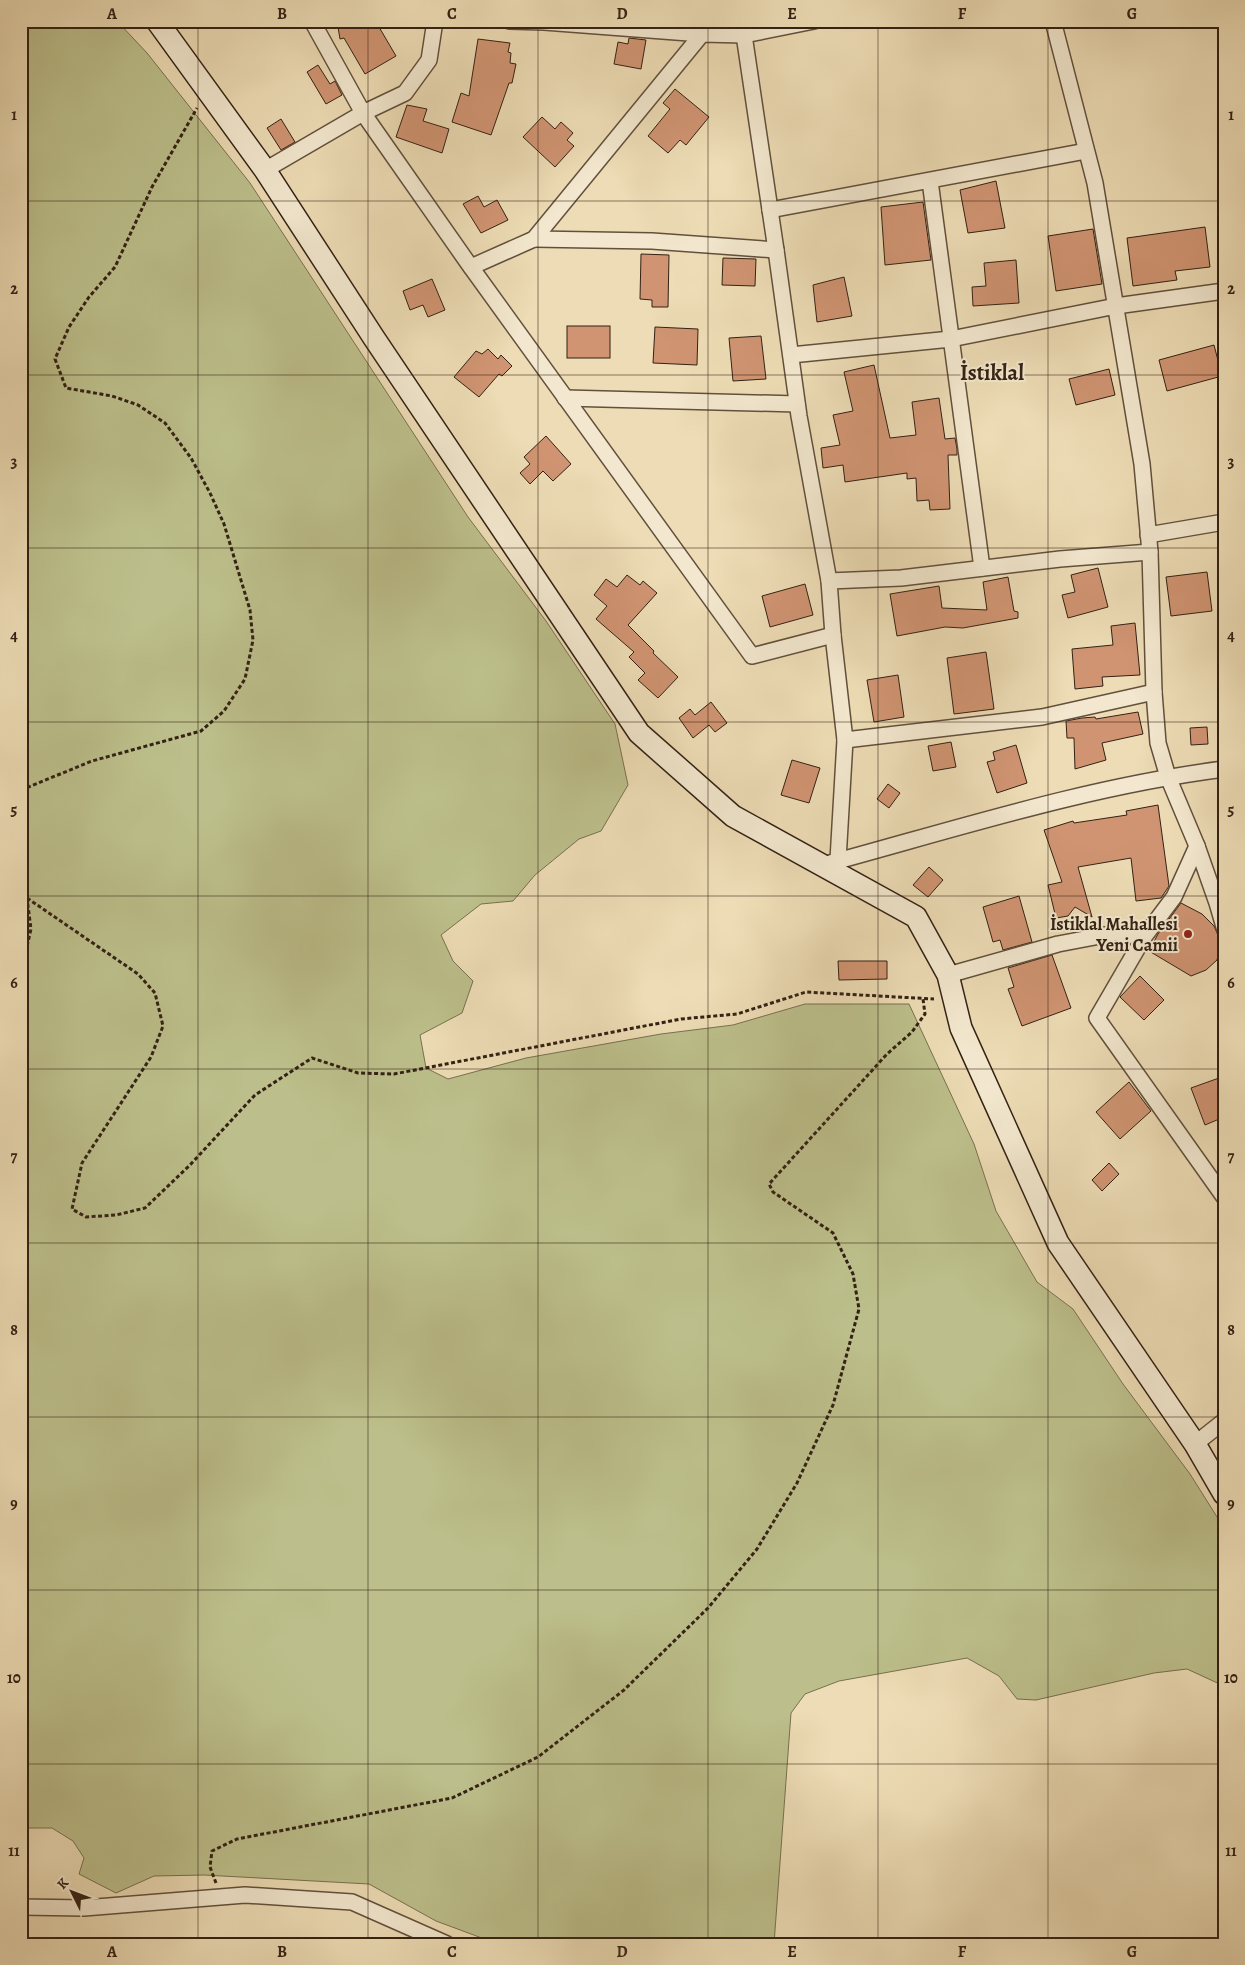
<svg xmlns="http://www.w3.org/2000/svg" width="1245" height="1965" font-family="Alegreya,serif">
<rect width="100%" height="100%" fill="#eddcb5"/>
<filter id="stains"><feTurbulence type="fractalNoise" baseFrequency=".004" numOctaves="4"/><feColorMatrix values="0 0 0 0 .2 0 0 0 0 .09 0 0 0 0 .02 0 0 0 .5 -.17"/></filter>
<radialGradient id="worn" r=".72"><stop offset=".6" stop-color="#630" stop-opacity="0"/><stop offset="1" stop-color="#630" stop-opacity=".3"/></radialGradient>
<polygon fill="#bcbf8b" stroke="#787050" points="21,21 117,21 147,53 250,183 468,517 546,621 615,724 628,785 601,831 579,839 535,875 513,901 481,904 441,935 453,961 473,981 462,1013 420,1035 426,1068 448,1079 526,1058 661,1034 733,1025 805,1004 909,1004 974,1144 996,1211 1037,1282 1073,1309 1123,1384 1190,1474 1224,1528 1224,1686 1187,1669 1154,1673 1036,1700 1017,1699 999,1676 967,1658 839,1681 805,1694 791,1713 774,1944 498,1944 436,1921 369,1884 204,1875 154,1876 116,1893 79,1874 84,1858 73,1841 52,1828 21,1828"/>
<g fill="#d09472" stroke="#332114">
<polygon points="337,21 378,21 379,27 396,56 365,74 344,38 340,39"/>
<polygon points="629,38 646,40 641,69 614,64 618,42 628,44"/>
<polygon points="478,39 510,43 508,52 511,53 510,63 516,64 512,83 509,83 491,135 452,122 461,93 469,96"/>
<polygon points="318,65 330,84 335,81 342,95 326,104 307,72"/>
<polygon points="675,89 709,117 686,145 680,140 668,153 648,136 670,109 663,103"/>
<polygon points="407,105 427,109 423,121 449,129 442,153 396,137"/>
<polygon points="542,117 555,129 561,122 573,133 567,140 574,146 555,167 523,137"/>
<polygon points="281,119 295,142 281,150 267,128"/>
<polygon points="996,181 1005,228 968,233 960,190"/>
<polygon points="478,196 484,207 497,200 508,220 481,233 463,204"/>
<polygon points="923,202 931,260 885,265 881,207"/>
<polygon points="1205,227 1210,267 1175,271 1177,280 1133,286 1127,238"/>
<polygon points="1093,229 1102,284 1056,291 1048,236"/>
<polygon points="641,254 669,255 668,307 652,307 652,300 640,299"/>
<polygon points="723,258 756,259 755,286 722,285"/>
<polygon points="1016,260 1019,303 973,306 972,287 986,286 984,263"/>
<polygon points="844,277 852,316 817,322 813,285"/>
<polygon points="432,279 445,310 428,317 423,305 410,310 403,291"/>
<rect x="567" y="326" width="43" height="32"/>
<polygon points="655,327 698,329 697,365 653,363"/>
<polygon points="761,336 766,379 733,381 729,338"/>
<polygon points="1214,345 1222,376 1167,391 1159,360"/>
<polygon points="488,349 498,359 501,355 512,366 502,376 499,374 479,397 454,377 476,351 482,354"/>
<polygon points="874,365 890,438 916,435 912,402 939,398 945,439 955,438 957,449 957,455 948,455 950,509 930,510 929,500 917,501 916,478 907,479 907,473 845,482 843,465 823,468 821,448 840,445 833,415 853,411 844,372"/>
<polygon points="1109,369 1115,395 1076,405 1069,379"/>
<polygon points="546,436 571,464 553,481 543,471 530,484 520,473 530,464 524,457"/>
<polygon points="1098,568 1108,607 1068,618 1062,595 1075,592 1071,575"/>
<polygon points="1207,572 1212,611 1171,616 1166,577"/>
<polygon points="627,575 640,585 643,581 657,593 628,625 654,651 653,653 678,677 658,698 638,680 645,673 629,657 634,652 596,619 607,606 594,595 606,579 617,587"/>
<polygon points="1008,577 1014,611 1018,612 1018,618 963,628 945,627 897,636 890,594 939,586 942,608 987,610 983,582"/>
<polygon points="805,584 813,615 770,627 762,596"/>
<polygon points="1135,623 1140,675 1102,677 1103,686 1075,689 1072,649 1113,645 1111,626"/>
<polygon points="986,652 994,709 954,714 947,658"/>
<polygon points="898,675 904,717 874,722 867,680"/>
<polygon points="711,702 727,723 715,732 709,725 693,738 679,718 690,709 695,715"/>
<polygon points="1138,712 1143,734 1102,743 1106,760 1075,769 1074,738 1067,738 1066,721 1082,718 1095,717 1096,719"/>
<polygon points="1207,727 1208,744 1191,745 1190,728"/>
<polygon points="951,742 956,767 933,771 928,746"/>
<polygon points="1016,745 1027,783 997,793 987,762 995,760 993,752"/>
<polygon points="792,760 820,768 809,803 781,795"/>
<polygon points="888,784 900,793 889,808 877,799"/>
<polygon points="1158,805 1169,886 1161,898 1136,901 1131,858 1078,867 1092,917 1075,907 1068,916 1056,918 1048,885 1062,882 1044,830 1073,821 1074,823 1127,815 1126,811"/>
<polygon points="929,867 943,880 928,897 913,885"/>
<polygon points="1019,896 1032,942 1003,950 1000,940 993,942 983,907"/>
<polygon points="1181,903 1202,914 1214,926 1221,942 1217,960 1206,970 1191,976 1149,951 1158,934"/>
<polygon points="1052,955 1071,1008 1022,1026 1008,989 1014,987 1008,968"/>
<polygon points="838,961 887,961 887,979 839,980"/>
<polygon points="1140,976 1164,1000 1144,1020 1120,997"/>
<polygon points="1219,1078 1224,1092 1224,1117 1205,1125 1191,1088"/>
<polygon points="1129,1082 1151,1111 1120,1139 1096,1112"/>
<polygon points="1109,1163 1119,1174 1102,1191 1092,1180"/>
</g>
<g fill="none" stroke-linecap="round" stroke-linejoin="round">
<g stroke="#62503c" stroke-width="18">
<g id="street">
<polyline points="312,21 363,113 405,93 429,60 435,21"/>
<polyline points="509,21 544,22 702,34"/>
<polyline points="744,21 744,35 776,250 799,416 829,581 833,635 845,740 838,860"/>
<polyline points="1053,21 1095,183 1142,464 1150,552 1154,692 1158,743 1168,777 1197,846 1217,903 1224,927"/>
<polyline points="265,170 363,113 468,263 752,656 833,635"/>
<polyline points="930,181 982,568"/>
<polyline points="770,210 1086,151"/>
<polyline points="534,239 652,241 776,250"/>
<polyline points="471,267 534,239 702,34 744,35 814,21"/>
<polyline points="791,355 951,339 1116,306 1224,291"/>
<polyline points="565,398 797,404"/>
<polyline points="1148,535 1224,522"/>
<polyline points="829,581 901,578 1060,559 1150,552"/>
<polyline points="845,740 1042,717 1154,692"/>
<polyline points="1197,846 1174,897 1144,937 1097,1018 1224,1197"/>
<path d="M830 863C959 828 1090 786 1224 769"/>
<polyline points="948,975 1058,944 1116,933 1144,937"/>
<polyline points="1195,1444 1224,1421"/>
<polyline points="21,1907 84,1908 245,1895 352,1902 447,1944"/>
</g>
</g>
<g stroke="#332114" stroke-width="24">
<polyline id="secondary" points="157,21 265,170 374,338 639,733 733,816 916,917 948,975 961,1028 1058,1243 1195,1444 1224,1494"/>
</g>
<g stroke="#332114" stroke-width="3" stroke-dasharray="4 2.5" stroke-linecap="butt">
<polyline points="21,790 92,761 201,731 224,711 245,679 253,640 250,610 224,524 210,493 191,458 165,423 138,405 112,396 66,388 55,359 69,327 89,297 115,267 152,187 197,108"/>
<polyline points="21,894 27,898 31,929 21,973"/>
<polyline points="27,898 138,974 155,993 163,1026 151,1057 82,1163 72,1209 86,1217 116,1215 145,1208 189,1166 255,1095 312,1058 358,1073 394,1074 681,1019 737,1014 806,992 934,999"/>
<polyline points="216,1883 210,1867 212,1851 237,1839 452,1798 538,1757 624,1690 708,1608 757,1549 797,1483 833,1405 859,1309 853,1274 833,1233 773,1192 769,1184 887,1054 912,1032 925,1014 923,999"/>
</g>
<use href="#street" stroke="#f3e8cf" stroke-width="15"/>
<use href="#secondary" stroke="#f3e8cf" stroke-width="21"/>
</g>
<path fill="none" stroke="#332114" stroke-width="1" stroke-opacity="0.55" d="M198 21V1944M368 21V1944M538 21V1944M708 21V1944M878 21V1944M1048 21V1944M21 201H1224M21 375H1224M21 548H1224M21 722H1224M21 896H1224M21 1069H1224M21 1243H1224M21 1417H1224M21 1590H1224M21 1764H1224"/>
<circle fill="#8f2418" stroke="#f3e8cf" stroke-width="2" cx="1188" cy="934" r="5"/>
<g text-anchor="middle" stroke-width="4" stroke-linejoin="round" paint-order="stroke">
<g font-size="18" font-weight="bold" fill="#332114" stroke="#f3e8cf" text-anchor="end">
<text x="1178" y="930">İstiklal Mahallesi<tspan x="1178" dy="21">Yeni Camii</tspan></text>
</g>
<g font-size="22" font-weight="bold" fill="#332114" stroke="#f3e8cf">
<text x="992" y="380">İstiklal</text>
</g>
</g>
<rect width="1245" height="1965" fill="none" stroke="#eddcb5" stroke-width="55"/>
<g transform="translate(72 1892) rotate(312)" stroke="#f3e8cf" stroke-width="4" paint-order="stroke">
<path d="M0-4L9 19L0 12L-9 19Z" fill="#332114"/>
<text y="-8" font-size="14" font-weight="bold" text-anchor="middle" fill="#332114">K</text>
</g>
<rect x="28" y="28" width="1190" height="1910" fill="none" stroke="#332114" stroke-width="2"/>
<g font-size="16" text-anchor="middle" font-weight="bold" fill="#332114">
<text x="112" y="19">A</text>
<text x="282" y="19">B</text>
<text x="452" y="19">C</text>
<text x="622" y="19">D</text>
<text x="792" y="19">E</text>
<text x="962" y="19">F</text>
<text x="1132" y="19">G</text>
<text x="14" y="120">1</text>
<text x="1231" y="120">1</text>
<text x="14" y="294">2</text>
<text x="1231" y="294">2</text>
<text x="14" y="467">3</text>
<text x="1231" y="467">3</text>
<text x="14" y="641">4</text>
<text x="1231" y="641">4</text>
<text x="14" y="815">5</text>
<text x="1231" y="815">5</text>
<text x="14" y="988">6</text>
<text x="1231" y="988">6</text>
<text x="14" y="1162">7</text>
<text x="1231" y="1162">7</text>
<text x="14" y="1335">8</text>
<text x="1231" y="1335">8</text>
<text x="14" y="1509">9</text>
<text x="1231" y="1509">9</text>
<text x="14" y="1683">10</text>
<text x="1231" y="1683">10</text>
<text x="14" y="1856">11</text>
<text x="1231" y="1856">11</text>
<text x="112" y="1957">A</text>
<text x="282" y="1957">B</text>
<text x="452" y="1957">C</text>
<text x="622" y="1957">D</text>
<text x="792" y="1957">E</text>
<text x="962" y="1957">F</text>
<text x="1132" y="1957">G</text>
</g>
<rect width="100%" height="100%" filter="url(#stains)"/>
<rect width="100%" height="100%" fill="url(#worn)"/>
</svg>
